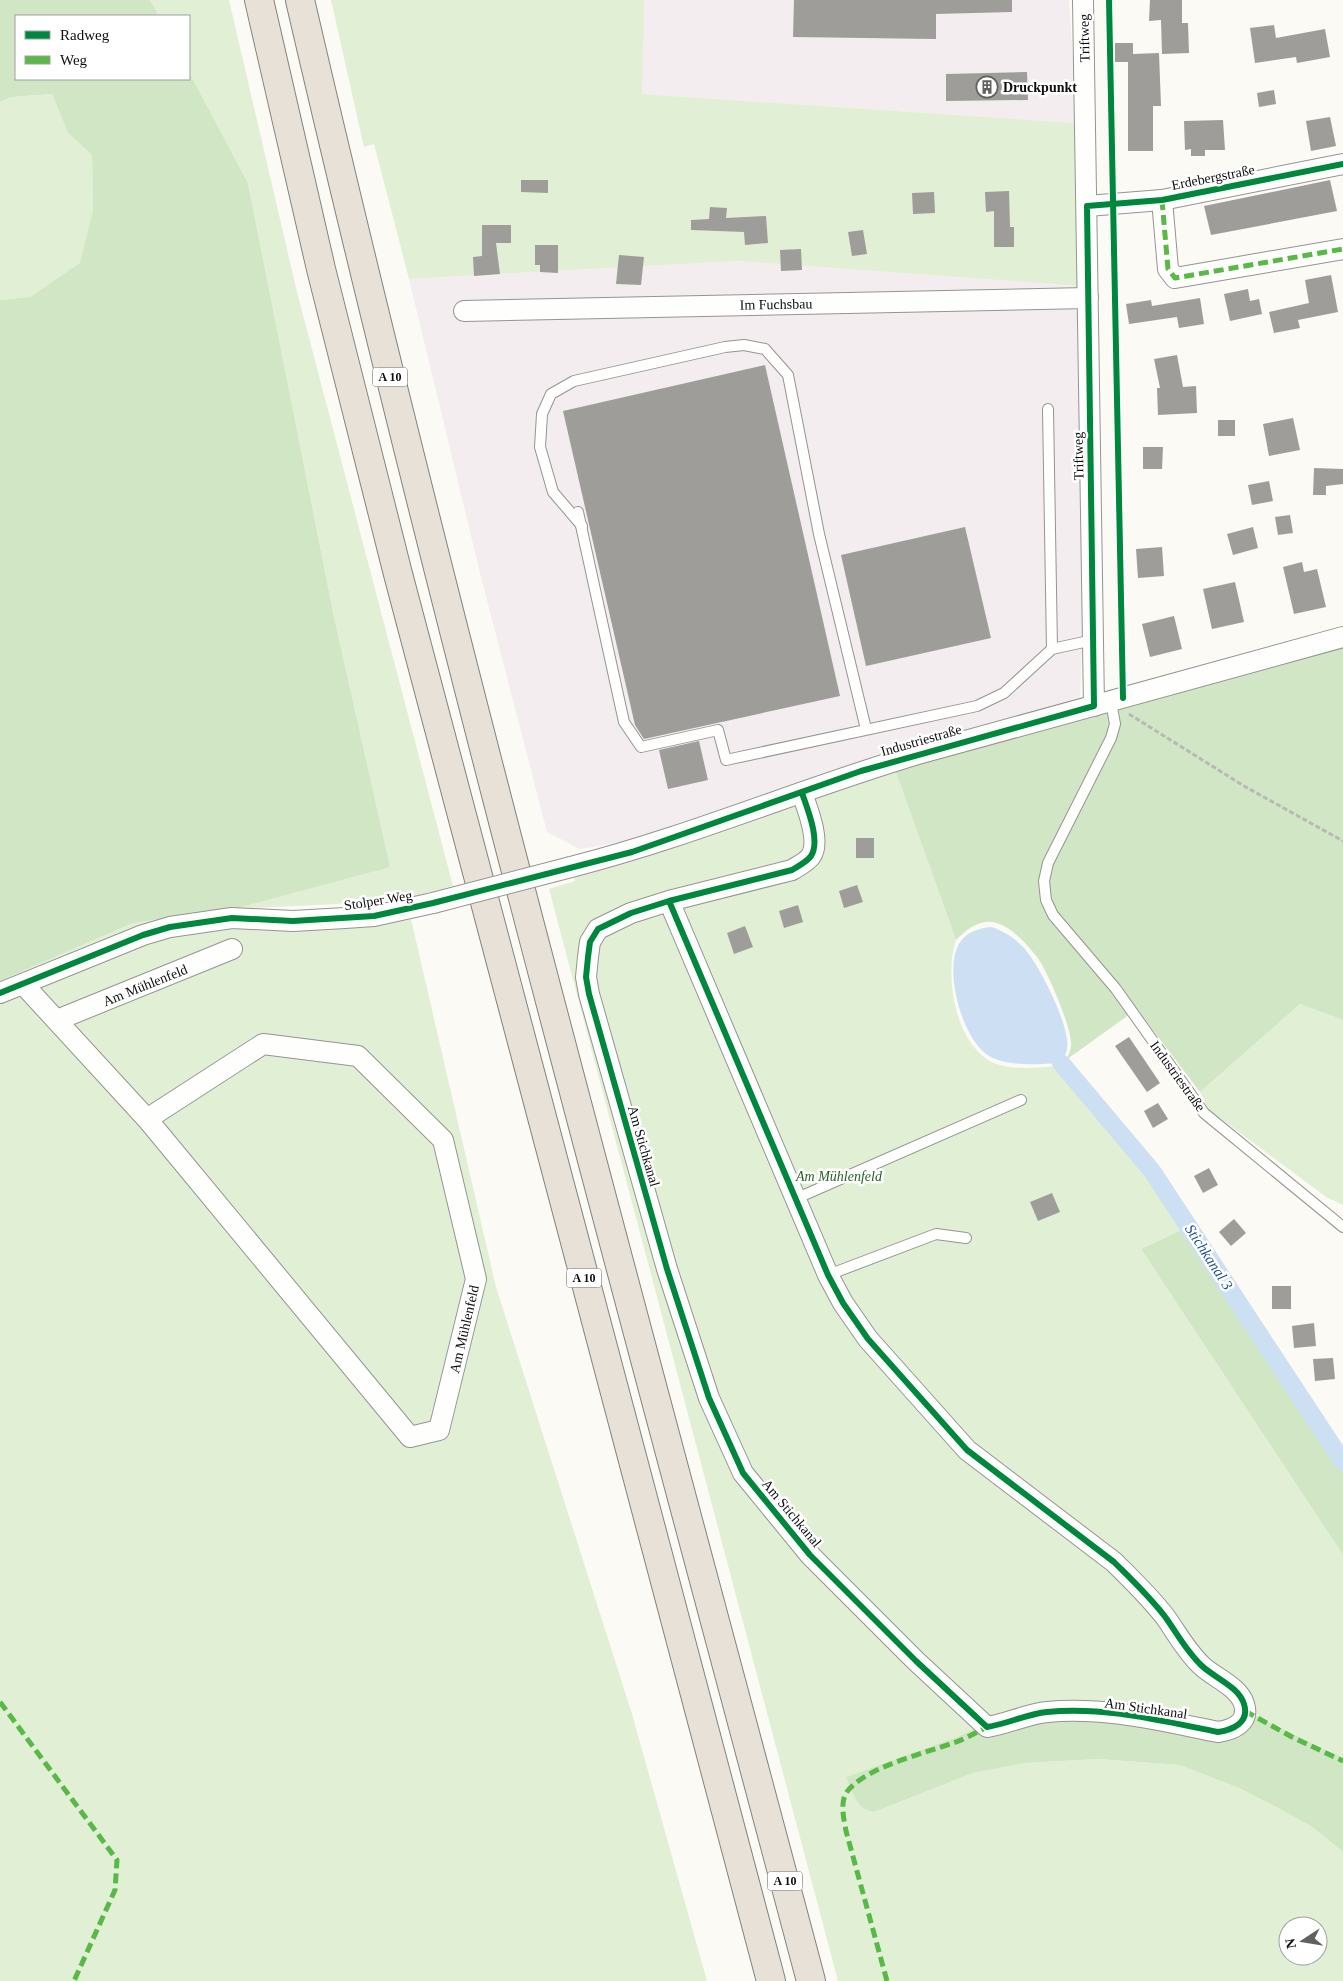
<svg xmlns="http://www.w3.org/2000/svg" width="1343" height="1981" font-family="'Times New Roman',serif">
<rect width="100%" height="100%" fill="#fbfaf4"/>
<g fill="#f3edf0">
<polygon points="644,0 1069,0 1077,123 641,94"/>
<polygon points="738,261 1079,286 1082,641 1080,700 635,840 580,849 547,832 481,577 409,279"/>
</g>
<g fill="#e1f0d5" fill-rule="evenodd">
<polygon points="150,0 229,0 297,292 453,886 415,896 380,896 338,904 235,909 352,927 411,919 496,1287 632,1714 707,1981 0,1981 0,981 133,923 234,909 389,864 334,617 248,183 189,72 189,16 159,16"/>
<polygon points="331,0 644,0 642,94 1077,123 1079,286 738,261 409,279 374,144 364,147"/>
<polygon points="52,94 68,133 92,155 93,210 81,263 30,297 0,300 0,102 12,97"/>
<path d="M894 767 956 940C944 975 955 1039 988 1060 1006 1071 1036 1068 1056 1066L1146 1172 1184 1229 1141 1249 1343 1555V1758L1244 1709 1238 1723 988 1722 957 1737 846 1777C853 1791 857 1811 874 1812L973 1773 1025 1763 1098 1759 1180 1765 1241 1789 1278 1808 1311 1826 1343 1852V1981H838L549 889 575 881 573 872ZM1288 1926H1318V1956H1288Z"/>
<polygon points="1300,1004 1343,1020 1343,1205 1326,1197 1208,1109 1200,1092"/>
</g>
<g fill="#d1e6c4">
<polygon points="0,0 150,0 159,16 16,16 16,79 189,79 189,72 248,183 334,617 390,867 234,909 133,923 0,981 0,300 30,297 80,263 93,210 92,155 68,133 52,94 12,97 0,102"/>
<path d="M1343 646V1020L1300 1004 1200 1092 1137 1009 1066 1060C1068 1056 1071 1050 1071 1046 1073 1030 1047 970 1037 957 1027 944 1009 924 992 922 978 920 965 931 956 940L894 767 1083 719Z"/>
<polygon points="1184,1229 1343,1472 1343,1555 1141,1249"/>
<path d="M1044 1708 1218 1730 1243 1709 1343 1758V1852L1311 1826 1278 1808 1241 1789 1180 1765 1098 1759 1025 1763 973 1773 874 1812C857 1811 852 1791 846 1777L957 1737 988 1722Z"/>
</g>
<path fill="#cddff3" d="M991 927C1003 931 1012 936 1021 945 1037 959 1071 1027 1067 1048 1067 1053 1063 1058 1061 1063 1039 1064 1014 1067 993 1058 963 1045 943 971 959 944 966 932 979 928 991 927Z"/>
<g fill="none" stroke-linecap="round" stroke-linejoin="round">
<polyline stroke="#cddff3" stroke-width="18" points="1061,1063 1152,1171 1343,1462"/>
</g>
<g fill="#9e9d99">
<polygon points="794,0 1012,0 1012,12 936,14 936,39 793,37"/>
<polygon points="1150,0 1182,0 1182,23 1188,23 1189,53 1162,54 1161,20 1149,21"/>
<polygon points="1274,25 1276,38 1325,29 1330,57 1297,63 1296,57 1255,63 1250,28"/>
<polygon points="1115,43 1133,43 1133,54 1159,53 1161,106 1153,106 1153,151 1128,151 1128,62 1115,62"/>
<polygon points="1027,72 1028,100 946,101 946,74"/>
<polygon points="1274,90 1276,104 1259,107 1257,93"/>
<polygon points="1330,117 1336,146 1311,151 1306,121"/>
<polygon points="1223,120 1225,150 1205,150 1205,156 1191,156 1191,149 1185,150 1184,121"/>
<polygon points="521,180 548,180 548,193 521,192"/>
<polygon points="1330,180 1337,211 1211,235 1204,206"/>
<polygon points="1009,191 1010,227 1014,227 1014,247 994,247 994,211 986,212 985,192"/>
<polygon points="934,192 935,213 913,214 912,193"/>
<polygon points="710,207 727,208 726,218 766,216 768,243 745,245 744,232 691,230 691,220 709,219"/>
<polygon points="482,225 511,225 511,243 496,243 500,274 474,276 473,257 482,256"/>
<polygon points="863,230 867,254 852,256 848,232"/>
<polygon points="535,245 558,245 558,273 540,272 540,265 535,265"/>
<polygon points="801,249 802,270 781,271 780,250"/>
<polygon points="619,255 644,257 641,285 616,284"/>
<polygon points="1331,275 1338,312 1298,320 1300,328 1274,333 1269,312 1309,303 1305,280"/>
<polygon points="1248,289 1250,301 1259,299 1262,314 1230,321 1224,294"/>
<polygon points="1200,298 1204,324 1179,328 1177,317 1129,324 1126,304 1151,300 1152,306"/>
<polygon points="1177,355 1183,387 1196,386 1197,413 1158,415 1157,388 1160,388 1154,359"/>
<polygon points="765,365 840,696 644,739 635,725 563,411"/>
<polygon points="1293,418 1300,450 1269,456 1263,424"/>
<rect x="1218" y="420" width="17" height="16"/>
<polygon points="1143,447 1163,447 1162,469 1143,469"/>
<polygon points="1314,468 1343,469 1343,484 1326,486 1326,495 1313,495"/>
<polygon points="1269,481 1273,501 1252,505 1248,485"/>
<polygon points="1290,515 1293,533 1278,535 1275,517"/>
<polygon points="965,527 991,638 866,666 841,555"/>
<polygon points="1253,527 1258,548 1233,555 1227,534"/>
<polygon points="1162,547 1164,576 1138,578 1136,549"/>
<polygon points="1302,562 1304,572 1317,569 1326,607 1294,614 1283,567"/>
<polygon points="1235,582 1244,622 1212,629 1203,589"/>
<polygon points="1174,616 1182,649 1150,657 1142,624"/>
<polygon points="699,741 708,780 668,789 659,750"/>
<rect x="856" y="838" width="18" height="20"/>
<polygon points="857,885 863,902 844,908 839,891"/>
<polygon points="798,905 803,922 784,928 779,911"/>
<polygon points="745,926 753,947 734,954 727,933"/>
<polygon points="1129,1037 1160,1083 1147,1092 1115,1046"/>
<polygon points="1158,1103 1168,1119 1153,1128 1144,1111"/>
<polygon points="1209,1168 1218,1185 1203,1193 1194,1176"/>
<polygon points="1052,1193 1060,1212 1038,1221 1030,1202"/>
<polygon points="1234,1219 1246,1233 1231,1246 1219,1232"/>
<rect x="1272" y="1286" width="19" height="23"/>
<polygon points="1314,1323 1316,1346 1294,1348 1292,1326"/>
<polygon points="1333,1358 1335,1379 1315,1381 1313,1359"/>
</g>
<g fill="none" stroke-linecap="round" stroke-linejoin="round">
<g stroke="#959492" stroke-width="12">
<g id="lane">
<polyline points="1048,409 1052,649"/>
<polyline points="578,512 624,722 641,747 718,730 726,760 977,706 1004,693 1052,649 1093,640"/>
<polyline points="582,526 553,492 540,447 542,414 551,394 574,381 725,347 744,345 765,349 788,375 819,534 866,729"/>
<polyline points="1111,702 1115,724 1111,738 1048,863 1044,881 1046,900 1053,915 1116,989 1204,1113 1343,1227"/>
<polyline points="795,1199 1021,1100"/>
<polyline points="828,1275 936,1234 966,1238"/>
</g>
</g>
<g stroke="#959492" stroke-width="22">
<g id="street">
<polyline points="1083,0 1094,706"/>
<polyline points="1162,200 1168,269 1175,278 1343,249"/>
<polyline points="1087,206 1162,200 1343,164"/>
<polyline points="464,311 1088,298"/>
<path d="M571 867C689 837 801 789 918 754L1343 637"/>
<path d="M669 901 828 1275 843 1303 868 1339 967 1450 1114 1562C1132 1580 1151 1598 1166 1618 1178 1635 1187 1652 1202 1666 1215 1678 1239 1687 1244 1704 1250 1723 1232 1730 1218 1732 1162 1721 1103 1706 1047 1712 1027 1714 1007 1724 987 1727L916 1661 810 1555 743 1473 709 1398 667 1269 589 994 586 977 588 957 590 942 598 929 631 913 669 901 792 870C798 866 807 862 811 856 821 841 807 808 802 793"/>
<polyline points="23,984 147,1119 263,1044 358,1056 443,1140 476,1279 439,1430 410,1437 147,1119"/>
<polyline points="0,993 143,935 170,927 232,918 293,921 345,918 374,916 433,903"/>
<polyline points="57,1020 232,949"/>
</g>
</g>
<g stroke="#82827f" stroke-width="30">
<g id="highway">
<polyline points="259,0 321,269 398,574 771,1981"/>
<path d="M300 0C454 664 636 1322 811 1981"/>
</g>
</g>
<polyline stroke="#b8b8b7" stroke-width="3" stroke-dasharray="5 2.5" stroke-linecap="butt" points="1129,714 1244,786 1343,841"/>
<use href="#lane" stroke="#fefefd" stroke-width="10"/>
<use href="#street" stroke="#fefefd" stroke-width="20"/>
<use href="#highway" stroke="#e8e1d7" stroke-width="28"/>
<g stroke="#959492" stroke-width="22" stroke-linecap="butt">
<polyline id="street-bridge" points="433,903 571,867"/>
</g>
<use href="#street-bridge" stroke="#fefefd" stroke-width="20"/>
<g stroke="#58b947" stroke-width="5" stroke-dasharray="10 5" stroke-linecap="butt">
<polyline points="1162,200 1168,269 1175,278 1343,249"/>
<polyline points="0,1702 117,1860 115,1890 74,1981"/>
<polyline points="1245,1711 1292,1737 1343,1761"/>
<path d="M887 1981 846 1831C844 1820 840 1804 846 1793 864 1767 926 1753 956 1742 967 1738 977 1732 987 1727"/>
</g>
<g stroke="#fff" stroke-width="9">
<g id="cycleway">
<polyline points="1109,0 1123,698"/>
<path d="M669 901 828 1275 843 1303 868 1339 967 1450 1114 1562C1132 1580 1151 1598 1166 1618 1178 1635 1187 1652 1202 1666 1215 1678 1239 1687 1244 1704 1250 1723 1232 1730 1218 1732 1162 1721 1103 1706 1047 1712 1027 1714 1007 1724 987 1727L916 1661 810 1555 743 1473 709 1398 667 1269 589 994 586 977 588 957 590 942 598 929 631 913 669 901 792 870C798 866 807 862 811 856 821 841 807 808 802 793"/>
<polyline points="0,993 143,935 170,927 232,918 293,921 374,916 433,903 632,852 861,771 1094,706 1087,206 1162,200 1343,164"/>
</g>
</g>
<use href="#cycleway" stroke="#00873e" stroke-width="6"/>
</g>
<defs>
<g id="building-ring" transform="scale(1.125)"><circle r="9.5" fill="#fff" stroke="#61615e" stroke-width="1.5"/><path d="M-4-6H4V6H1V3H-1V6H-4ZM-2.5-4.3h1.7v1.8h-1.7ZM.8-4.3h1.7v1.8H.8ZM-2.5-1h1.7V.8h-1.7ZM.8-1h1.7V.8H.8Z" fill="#61615e"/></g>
</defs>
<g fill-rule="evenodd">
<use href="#building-ring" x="987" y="87"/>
</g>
<g text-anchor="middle" stroke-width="5" stroke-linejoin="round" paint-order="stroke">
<g fill="#fff" stroke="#565656" stroke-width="1">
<rect x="372.5" y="367.5" width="35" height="19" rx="4"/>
<rect x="566.5" y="1268.5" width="35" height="19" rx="4"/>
<rect x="767.5" y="1871.5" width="35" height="19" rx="4"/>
</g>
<g font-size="12" font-weight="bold" fill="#0e0e0e">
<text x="390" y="381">A 10</text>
<text x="584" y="1282">A 10</text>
<text x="785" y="1885">A 10</text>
</g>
<g font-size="14" fill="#0e0e0e" stroke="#fff">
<text transform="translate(1084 38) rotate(-91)" y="5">Triftweg</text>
<text transform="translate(1213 177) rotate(-11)" y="5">Erdebergstraße</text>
<text transform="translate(776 304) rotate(-1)" y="5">Im Fuchsbau</text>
<text transform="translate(1078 456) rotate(-91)" y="5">Triftweg</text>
<text transform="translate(921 740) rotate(-16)" y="5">Industriestraße</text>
<text transform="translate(378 900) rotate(-9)" y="5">Stolper Weg</text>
<text transform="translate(145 985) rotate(-22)" y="5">Am Mühlenfeld</text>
<text transform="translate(1178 1076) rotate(54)" y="5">Industriestraße</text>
<text transform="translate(644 1146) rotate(74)" y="5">Am Stichkanal</text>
<text transform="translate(464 1329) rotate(-77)" y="5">Am Mühlenfeld</text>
<text transform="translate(792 1513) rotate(50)" y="5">Am Stichkanal</text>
<text transform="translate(1146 1708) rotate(8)" y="5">Am Stichkanal</text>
</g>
<g font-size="14" font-weight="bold" fill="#0e0e0e" stroke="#fff" text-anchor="start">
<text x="1003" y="92">Druckpunkt</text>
</g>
<g font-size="14" font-style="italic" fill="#266223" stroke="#fff">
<text x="839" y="1181">Am Mühlenfeld</text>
</g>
<g font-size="15" font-style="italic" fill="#205198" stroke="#fff">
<text transform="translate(1209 1257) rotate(57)" y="5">Stichkanal 3</text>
</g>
</g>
<rect x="15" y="15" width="175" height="65" fill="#ffffff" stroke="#9f9f9f"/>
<rect x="25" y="31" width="25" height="8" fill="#00873e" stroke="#9f9f9f"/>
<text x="60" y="40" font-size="15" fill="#0e0e0e">Radweg</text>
<rect x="25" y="56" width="25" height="8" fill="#58b947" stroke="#9f9f9f"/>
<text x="60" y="65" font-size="15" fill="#0e0e0e">Weg</text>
<g transform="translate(1303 1941) rotate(258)"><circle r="24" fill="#ffffff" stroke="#9f9f9f"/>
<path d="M0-4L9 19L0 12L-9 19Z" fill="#61615e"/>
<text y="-8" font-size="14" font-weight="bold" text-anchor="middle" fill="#0e0e0e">N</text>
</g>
</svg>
